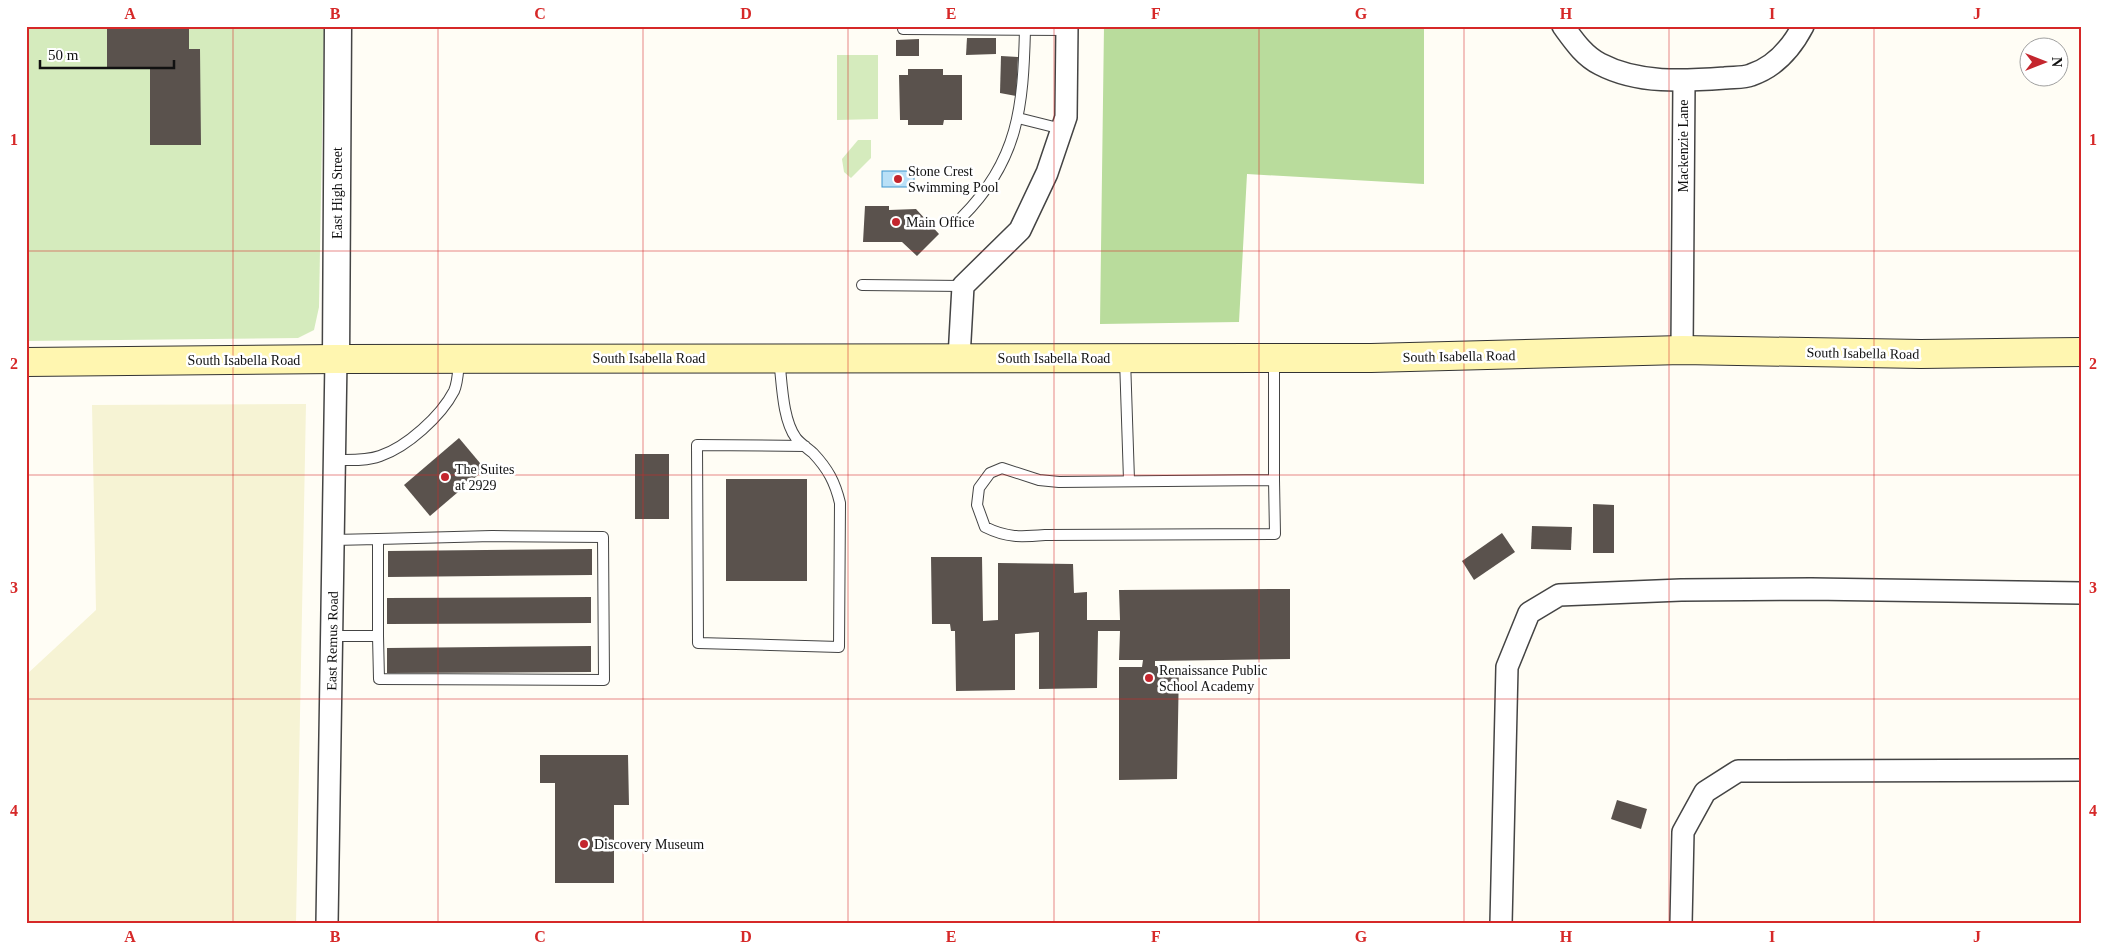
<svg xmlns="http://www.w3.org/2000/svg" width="2107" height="950" font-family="Georgia,serif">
<rect width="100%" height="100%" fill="#fffdf5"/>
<polygon fill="#f6f3d4" points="306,404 296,924 26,924 26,675 96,610 92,405"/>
<g fill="#d5ebbd">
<polygon points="26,26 324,26 319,307 314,330 298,338 26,341"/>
<polygon points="837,55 878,55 878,119 837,120"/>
<polygon points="858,140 871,140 871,158 851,178 844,172 842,159"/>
</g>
<polygon fill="#b9dc9c" points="1104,26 1424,26 1424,184 1247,174 1239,322 1100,324"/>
<rect fill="#b9e0f7" stroke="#3f96cf" x="882" y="171" width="32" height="16"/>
<g fill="#5a524d">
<polygon points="107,26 189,26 189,49 200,49 201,145 150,145 150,68 107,68"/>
<polygon points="967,38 996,38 996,54 966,55"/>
<polygon points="919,39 919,56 896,56 896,40"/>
<polygon points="1001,56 1018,57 1016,96 1000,93"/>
<polygon points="908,69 943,69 943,75 962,75 962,120 944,120 943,125 908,125 908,120 900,120 899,75 908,75"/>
<polygon points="865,206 889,206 889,210 916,209 939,234 917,256 902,242 863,242"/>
<polygon points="459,438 485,469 430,516 404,485"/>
<rect x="635" y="454" width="34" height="65"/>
<rect x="726" y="479" width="81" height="102"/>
<polygon points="1593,504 1614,505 1614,553 1593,553"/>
<polygon points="1532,526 1572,527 1571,550 1531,549"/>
<polygon points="1502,533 1515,552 1474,580 1462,561"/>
<polygon points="592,549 592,575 388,577 388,551"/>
<polygon points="931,557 982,557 983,621 998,620 998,563 1073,564 1074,593 1087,592 1087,620 1120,620 1119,590 1290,589 1290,659 1155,661 1155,666 1179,666 1177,779 1119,780 1119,667 1142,667 1143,660 1119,660 1120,631 1098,631 1097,688 1039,689 1039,632 1015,634 1015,690 956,691 955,631 951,631 950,624 932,624"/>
<polygon points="591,597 591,623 387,624 387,598"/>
<polygon points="591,646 591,672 387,673 387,648"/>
<polygon points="540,755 628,755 629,805 614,805 614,883 555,883 555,783 540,783"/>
<polygon points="1617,800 1647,809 1641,829 1611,819"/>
</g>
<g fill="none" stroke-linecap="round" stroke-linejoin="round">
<g stroke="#444" stroke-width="12">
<g id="service">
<polyline points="903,29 1067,30"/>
<polyline points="1018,118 1062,129"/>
<path d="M962 217C1019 160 1023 106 1025 30"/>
<polyline points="862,285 963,286"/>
<path d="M779 359C782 381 782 419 796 438 800 443 807 448 813 453 828 469 835 482 840 503L839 647 698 643 697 445 805 446"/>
<polyline points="1125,359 1129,480"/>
<path d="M1274 359V480L1059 482 1039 480 1002 468 990 473 979 488 977 505 985 527C1007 538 1021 537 1045 535L1275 534 1274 480"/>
<path d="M335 460C350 460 366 461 380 456 407 447 441 416 454 391 458 382 458 371 459 361"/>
<polyline points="378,539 492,536 603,537 604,680 379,679 378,636"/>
<polyline points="332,636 378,636 378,539 333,540"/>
</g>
</g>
<g stroke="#444" stroke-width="24">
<g id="minor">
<path d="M1563 26C1574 41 1584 56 1600 64 1638 84 1684 81 1725 78 1733 77 1744 78 1751 75 1775 67 1792 47 1803 26"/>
<polyline points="1682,350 1684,81"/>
<polyline points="959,358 963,286 1020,230 1047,173 1066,117 1067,26"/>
<polyline points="327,924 336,359"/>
<polyline points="1501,924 1507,667 1529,613 1559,595 1681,590 1811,589 2081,593"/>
<polyline points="1681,924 1683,832 1705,792 1738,771 2081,770"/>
</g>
</g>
<g stroke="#444" stroke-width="29">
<polyline id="tertiary" points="336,359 338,26"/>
</g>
<g stroke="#333" stroke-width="30">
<polyline id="secondary" points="26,362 336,359 1371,358 1682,350 1921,354 2081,352"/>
</g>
<use href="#service" stroke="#fff" stroke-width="10"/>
<use href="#minor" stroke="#fff" stroke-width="21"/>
<use href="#tertiary" stroke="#fff" stroke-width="26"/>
<use href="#secondary" stroke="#fff6b0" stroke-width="28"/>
</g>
<path fill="none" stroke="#d62828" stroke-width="1" stroke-opacity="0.55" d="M233 26V924M438 26V924M643 26V924M848 26V924M1054 26V924M1259 26V924M1464 26V924M1669 26V924M1874 26V924M26 251H2081M26 475H2081M26 699H2081"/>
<g fill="#c4262e" stroke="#fff" stroke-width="2">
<circle cx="898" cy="179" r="5"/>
<circle cx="896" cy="222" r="5"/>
<circle cx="445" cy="477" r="5"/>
<circle cx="1149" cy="678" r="5"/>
<circle cx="584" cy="844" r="5"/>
</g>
<g text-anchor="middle" stroke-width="5" stroke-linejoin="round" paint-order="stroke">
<g font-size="14" fill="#111" stroke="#fff">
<text transform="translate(1683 146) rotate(-90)" y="5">Mackenzie Lane</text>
<text transform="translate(337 193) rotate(-90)" y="5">East High Street</text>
<text transform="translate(1863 353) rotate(1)" y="5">South Isabella Road</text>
<text transform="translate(1459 356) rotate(-1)" y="5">South Isabella Road</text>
<text x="649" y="363">South Isabella Road</text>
<text x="1054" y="363">South Isabella Road</text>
<text x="244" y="365">South Isabella Road</text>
<text transform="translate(332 641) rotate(-89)" y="5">East Remus Road</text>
</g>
<g font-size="14" fill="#111" stroke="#fff" text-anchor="start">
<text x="908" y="176">Stone Crest<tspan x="908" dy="16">Swimming Pool</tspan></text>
<text x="906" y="227">Main Office</text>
<text x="455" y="474">The Suites<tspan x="455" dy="16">at 2929</tspan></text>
<text x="1159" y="675">Renaissance Public<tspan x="1159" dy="16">School Academy</tspan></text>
<text x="594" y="849">Discovery Museum</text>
</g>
</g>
<rect width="2107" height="950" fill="none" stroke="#ffffff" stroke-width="55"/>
<g transform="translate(2044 62) rotate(90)"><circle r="24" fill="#ffffff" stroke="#a0a0a0"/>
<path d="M0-4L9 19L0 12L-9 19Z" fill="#c4262e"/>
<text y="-8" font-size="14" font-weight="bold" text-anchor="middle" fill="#111111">N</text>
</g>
<path d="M40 60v8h134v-8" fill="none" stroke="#111111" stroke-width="2.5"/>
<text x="48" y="60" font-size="15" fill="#111111" stroke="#ffffff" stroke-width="4" paint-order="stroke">50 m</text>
<rect x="28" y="28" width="2052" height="894" fill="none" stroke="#d62828" stroke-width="2"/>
<g font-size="16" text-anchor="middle" font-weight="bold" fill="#d62828">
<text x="130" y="19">A</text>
<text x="335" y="19">B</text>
<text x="540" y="19">C</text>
<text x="746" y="19">D</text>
<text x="951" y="19">E</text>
<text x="1156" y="19">F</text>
<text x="1361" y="19">G</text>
<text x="1566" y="19">H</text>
<text x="1772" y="19">I</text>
<text x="1977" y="19">J</text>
<text x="14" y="145">1</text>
<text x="2093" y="145">1</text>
<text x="14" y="369">2</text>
<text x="2093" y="369">2</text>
<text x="14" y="593">3</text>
<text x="2093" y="593">3</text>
<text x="14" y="816">4</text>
<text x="2093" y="816">4</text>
<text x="130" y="942">A</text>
<text x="335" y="942">B</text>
<text x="540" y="942">C</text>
<text x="746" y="942">D</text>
<text x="951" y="942">E</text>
<text x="1156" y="942">F</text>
<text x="1361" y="942">G</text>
<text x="1566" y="942">H</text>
<text x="1772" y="942">I</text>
<text x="1977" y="942">J</text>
</g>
</svg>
